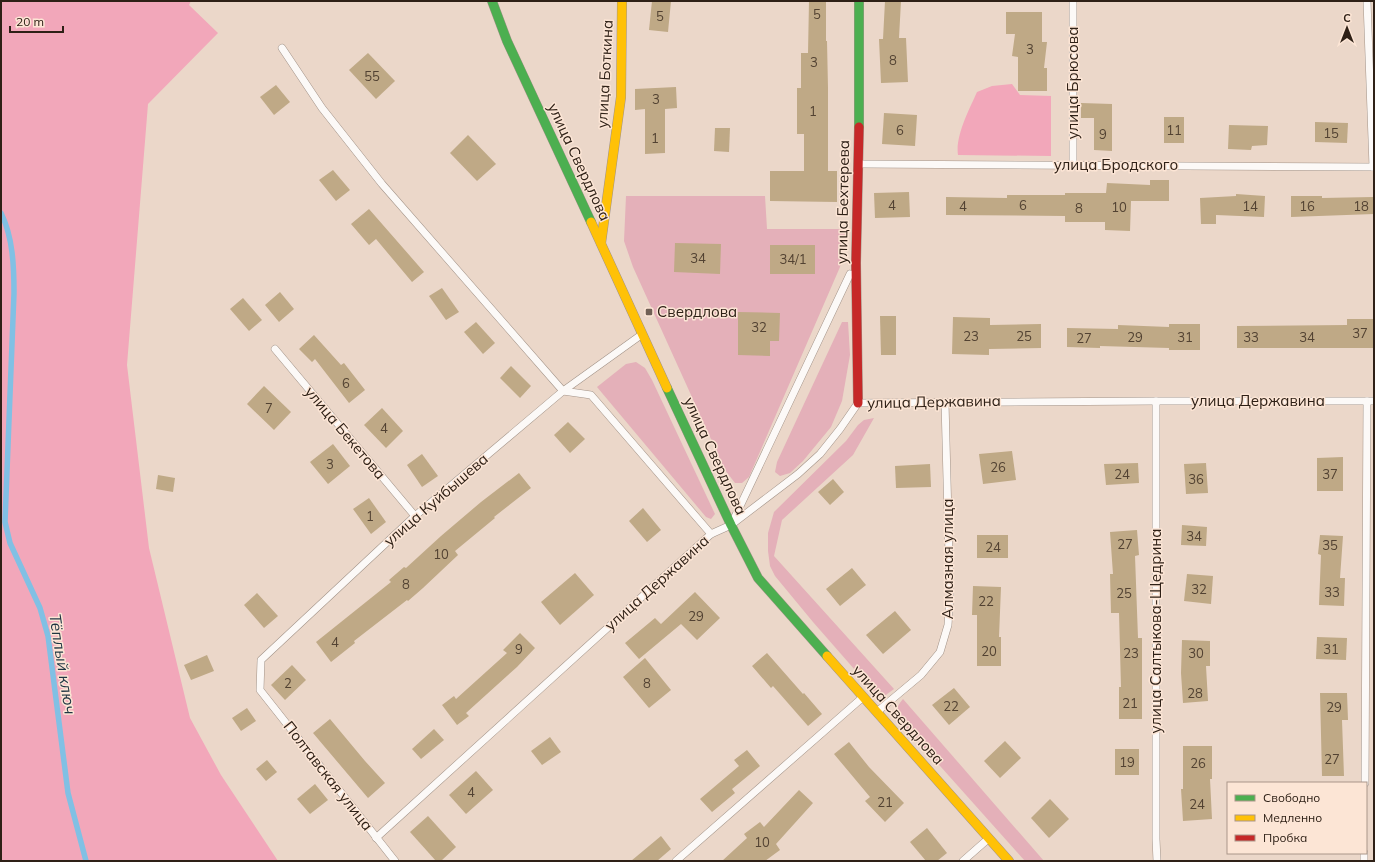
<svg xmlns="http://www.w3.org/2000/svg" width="1375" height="862" font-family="Mulish,sans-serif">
<rect width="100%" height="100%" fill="#ebd7c9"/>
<g fill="#e4b0b9">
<polygon points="626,196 765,196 767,229 847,229 840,267 749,477 742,483 735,483 725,470 633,267 624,241"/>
<polygon points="842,322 848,322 850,355 842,401 831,427 803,461 790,473 780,476 775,472 777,462"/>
<polygon points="636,362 645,368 652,380 715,514 711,519 706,517 597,387 626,364"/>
<polygon points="874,418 853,455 782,520 774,556 894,689 883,697 876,694 813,622 775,576 770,566 768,551 768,533 774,512 846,441 858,425 864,420"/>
<path d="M903 699 1044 861H1025L899 720C895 711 897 706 903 699Z"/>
</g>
<g fill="#f2a7ba">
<polygon points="1,1 191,1 189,5 218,33 148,104 127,365 149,548 190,718 221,775 278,861 1,861"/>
<path d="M1012 84 1020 95 1051 96V156L958 155C955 136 970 108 977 92L992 86Z"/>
</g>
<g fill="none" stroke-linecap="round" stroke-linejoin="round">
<path stroke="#81c0e4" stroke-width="5.5" d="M1 213C13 237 14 267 14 293L5 522 10 543 40 608 48 636 68 793 86 861"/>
</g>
<g fill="#bfa986">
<polygon points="652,1 671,1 668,32 649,30"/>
<polygon points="809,1 826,1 826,41 827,41 828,88 828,171 837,171 837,202 770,201 770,171 804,171 804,134 797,134 797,88 801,88 801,53 808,53"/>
<polygon points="885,1 901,1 899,38 906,38 908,82 881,83 879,39 883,39"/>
<polygon points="1006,12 1042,12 1042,42 1047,42 1044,68 1047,68 1047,91 1018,91 1018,57 1012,56 1015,34 1006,34"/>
<polygon points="368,53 395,81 376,99 349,70"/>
<polygon points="276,85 290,102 274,115 260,97"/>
<polygon points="676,87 677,108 665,109 665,153 645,154 645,109 635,110 635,89"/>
<polygon points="1081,103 1112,104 1112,151 1094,150 1094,118 1081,118"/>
<polygon points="884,113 917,115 915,146 882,144"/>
<rect x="1164" y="117" width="20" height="26"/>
<polygon points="1315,122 1348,123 1347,143 1315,142"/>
<polygon points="1229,125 1268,126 1267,145 1252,146 1251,150 1228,149"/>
<polygon points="715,128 730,128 729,152 714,151"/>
<polygon points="468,135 496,164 477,181 450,153"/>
<polygon points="333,170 350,190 336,201 319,180"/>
<polygon points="1150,180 1169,180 1169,201 1131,201 1130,231 1105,230 1105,222 1065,222 1065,216 946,215 946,197 1007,198 1007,195 1065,195 1065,193 1106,193 1107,183 1150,185"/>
<polygon points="909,192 910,217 875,218 874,193"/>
<polygon points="1236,194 1265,196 1264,217 1216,215 1216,224 1201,224 1200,198 1236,196"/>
<polygon points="1291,196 1322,196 1322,198 1373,197 1374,214 1291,217"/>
<polygon points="369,209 424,272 412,282 376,239 369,245 351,224"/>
<polygon points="675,243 721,244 720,274 674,272"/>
<rect x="770" y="245" width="45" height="29"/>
<polygon points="442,288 459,312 446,320 429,296"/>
<polygon points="280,292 294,309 279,322 265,305"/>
<polygon points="243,298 262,320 249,331 230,309"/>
<polygon points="738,312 780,313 779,341 770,341 770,356 738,355"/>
<polygon points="880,316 896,316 896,355 881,355"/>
<polygon points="953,317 990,318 990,325 1041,324 1041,348 989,349 989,355 952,354"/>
<polygon points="1347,319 1374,319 1374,348 1237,348 1237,326 1347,325"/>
<polygon points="476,322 495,343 483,354 464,332"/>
<polygon points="1169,324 1200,324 1200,350 1169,350 1169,348 1100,346 1100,348 1067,347 1067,328 1118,329 1118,325 1169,327"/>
<polygon points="314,335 341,365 344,363 365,390 349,403 315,359 312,362 299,349"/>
<polygon points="511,366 531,386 520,398 500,378"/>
<polygon points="264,386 291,412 274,430 247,404"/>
<polygon points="382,408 403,431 386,448 364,425"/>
<polygon points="568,422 585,439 570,453 554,435"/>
<polygon points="333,444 350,466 328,484 310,462"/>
<polygon points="1012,451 1016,480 983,484 979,454"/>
<polygon points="422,454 438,476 422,487 407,465"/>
<polygon points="1343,457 1343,491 1317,491 1317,458"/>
<polygon points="1138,463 1139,483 1106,485 1104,464"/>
<polygon points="1206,463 1208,493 1186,494 1184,464"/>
<polygon points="930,464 931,487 896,488 895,466"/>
<polygon points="519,473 531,488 494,517 495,518 455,551 458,555 423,588 408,601 407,600 354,641 355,643 331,662 316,642 391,582 389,580 404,567 406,568 441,536 481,502"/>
<polygon points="158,475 175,478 173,492 156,489"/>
<polygon points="833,479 844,492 830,505 818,492"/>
<polygon points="369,498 386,522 371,534 353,509"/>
<polygon points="643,508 661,530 647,542 629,521"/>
<polygon points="1182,525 1207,527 1206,546 1181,545"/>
<polygon points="1137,530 1139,555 1135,556 1138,638 1142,638 1142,719 1119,719 1119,687 1121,687 1119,613 1111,613 1110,574 1113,574 1110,532"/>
<rect x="977" y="535" width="31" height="23"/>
<polygon points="1320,535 1343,536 1340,578 1345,578 1344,606 1319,605 1321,555 1318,554"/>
<polygon points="852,568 866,585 840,606 826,589"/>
<polygon points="575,573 594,595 560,625 541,602"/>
<polygon points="1187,574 1213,576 1211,604 1184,601"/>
<polygon points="973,586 1001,587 999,637 1001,637 1001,666 977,666 977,615 972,615"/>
<polygon points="695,592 720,618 697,640 681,624 639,659 625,643 655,618 661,624"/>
<polygon points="257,593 278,616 264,628 244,605"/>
<polygon points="895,611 911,630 883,654 866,635"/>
<polygon points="520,633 535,648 517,667 466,713 469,716 457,725 442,705 454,696 456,699 507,653 503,650"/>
<polygon points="1317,637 1347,638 1346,660 1316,659"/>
<polygon points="1182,640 1210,641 1210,666 1206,666 1208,701 1183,703 1181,673"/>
<polygon points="767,653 803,694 804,693 822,714 808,726 773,686 771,688 752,666"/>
<polygon points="207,655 214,671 191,680 184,665"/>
<polygon points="645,658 671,690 649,708 623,677"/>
<polygon points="292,665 306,680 285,700 271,685"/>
<polygon points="954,688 970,707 949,725 932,705"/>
<polygon points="1320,693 1347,693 1348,720 1342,720 1344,776 1322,776"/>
<polygon points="247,708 256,721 241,731 232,718"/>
<polygon points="330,719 365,761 385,783 368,798 313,733"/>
<polygon points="434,729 444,740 421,759 412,749"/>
<polygon points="550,737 561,752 542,765 531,751"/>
<polygon points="1005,741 1021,758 1000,778 984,761"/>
<polygon points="849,742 869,767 904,803 885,822 865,801 870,797 834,754"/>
<polygon points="1183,746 1212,746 1212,779 1210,779 1212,819 1183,821 1181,789 1183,789"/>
<rect x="1115" y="749" width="24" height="26"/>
<polygon points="747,750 760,766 732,789 735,793 712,812 700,799 739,766 734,760"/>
<polygon points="267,760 277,772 266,781 256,769"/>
<polygon points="476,771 493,790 466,814 449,795"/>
<polygon points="315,784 328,800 310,814 297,799"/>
<polygon points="799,790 813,803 776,844 780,850 765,861 722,861 747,838 744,834 760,822 764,827"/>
<polygon points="1050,799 1069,819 1049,838 1031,818"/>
<polygon points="428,816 456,847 441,861 436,861 410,832"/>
<polygon points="927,828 947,853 937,861 926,861 910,842"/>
<polygon points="661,836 671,849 657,861 631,861"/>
</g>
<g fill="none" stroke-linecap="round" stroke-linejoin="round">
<g stroke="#a29388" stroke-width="8">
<g id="lane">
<polyline points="1367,1 1373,167"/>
<polyline points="282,48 322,108 382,184 563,391 591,395 711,534"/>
<polyline points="861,164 1374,167"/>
<polyline points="1073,165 1073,1"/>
<polyline points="275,349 415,516"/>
<polyline points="1156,401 1156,839 1157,861"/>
<polyline points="733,521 850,274"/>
<polyline points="878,711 921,675 940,652 948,625 950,595 945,402"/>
<polyline points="1365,783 1367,401"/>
<polyline points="376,838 711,534 731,525 798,474 820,454 840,429 858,403 1156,401 1374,401"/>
<polyline points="395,861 260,690 261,660 415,516 563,391 641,335"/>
<polyline points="676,861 862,698"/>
<polyline points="963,861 988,839"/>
<polyline points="1364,861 1364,853"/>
</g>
</g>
<g stroke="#a29388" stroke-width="10">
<g id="fast">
<polyline points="492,1 507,41 591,222"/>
<polyline points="859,1 859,127"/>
<polyline points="667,388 731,525 758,578 827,656"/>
</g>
</g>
<g stroke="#a29388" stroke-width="10">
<g id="slow">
<polyline points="591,222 667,388"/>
<polyline points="601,243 621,97 622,1"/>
<polyline points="827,656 1009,861"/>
</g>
</g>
<g stroke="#a29388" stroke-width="10">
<polyline id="jam" points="858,403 856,263 859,127"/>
</g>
<use href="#lane" stroke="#fcf9f7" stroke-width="7"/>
<use href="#fast" stroke="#4caf50" stroke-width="9"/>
<use href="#slow" stroke="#ffc107" stroke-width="9"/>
<use href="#jam" stroke="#c62828" stroke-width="9"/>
</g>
<rect fill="#706055" stroke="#fce5d5" stroke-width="1.5" x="645" y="308" width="8" height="8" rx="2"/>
<g text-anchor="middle" stroke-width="3" stroke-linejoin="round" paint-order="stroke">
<g font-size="13" fill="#524232">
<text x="817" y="19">5</text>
<text x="660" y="21">5</text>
<text x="1030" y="54">3</text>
<text x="893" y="65">8</text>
<text x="814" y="67">3</text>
<text x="372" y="81">55</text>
<text x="656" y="104">3</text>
<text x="813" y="116">1</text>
<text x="900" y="135">6</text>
<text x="1174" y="135">11</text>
<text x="1331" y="138">15</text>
<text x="1103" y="139">9</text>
<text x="655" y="143">1</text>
<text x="892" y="210">4</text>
<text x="1023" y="210">6</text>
<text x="963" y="211">4</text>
<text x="1250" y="211">14</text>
<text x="1307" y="211">16</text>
<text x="1361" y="211">18</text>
<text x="1119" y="212">10</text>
<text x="1079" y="213">8</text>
<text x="698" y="263">34</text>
<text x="793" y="264">34/1</text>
<text x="759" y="332">32</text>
<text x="1360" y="338">37</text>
<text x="971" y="341">23</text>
<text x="1024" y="341">25</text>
<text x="1135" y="342">29</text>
<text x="1185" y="342">31</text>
<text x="1251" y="342">33</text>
<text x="1307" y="342">34</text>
<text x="1084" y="343">27</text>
<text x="346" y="388">6</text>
<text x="269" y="413">7</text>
<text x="384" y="433">4</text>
<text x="330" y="469">3</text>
<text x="998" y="472">26</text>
<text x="1122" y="479">24</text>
<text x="1330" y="479">37</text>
<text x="1196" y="484">36</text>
<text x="370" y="521">1</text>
<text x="1194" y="541">34</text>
<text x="1125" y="549">27</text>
<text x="1330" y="550">35</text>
<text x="993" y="552">24</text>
<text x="441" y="559">10</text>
<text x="406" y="589">8</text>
<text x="1199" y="594">32</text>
<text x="1332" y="597">33</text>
<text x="1124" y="598">25</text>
<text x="986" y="606">22</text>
<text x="696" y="621">29</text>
<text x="335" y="647">4</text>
<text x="519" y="654">9</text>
<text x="1331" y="654">31</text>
<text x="989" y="656">20</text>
<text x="1131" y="658">23</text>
<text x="1196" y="658">30</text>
<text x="288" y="688">2</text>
<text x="647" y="688">8</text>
<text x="1195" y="698">28</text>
<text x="1130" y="708">21</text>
<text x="951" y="711">22</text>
<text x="1334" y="712">29</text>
<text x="1332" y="764">27</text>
<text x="1127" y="767">19</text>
<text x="1198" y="768">26</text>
<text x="471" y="797">4</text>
<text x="885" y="807">21</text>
<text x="1197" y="809">24</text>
<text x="762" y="847">10</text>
</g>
<g font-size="15" fill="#2e2016" stroke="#fce5d5">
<text transform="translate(605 74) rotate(-87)" y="5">улица Боткина</text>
<text transform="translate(1073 83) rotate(-90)" y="5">улица Брюсова</text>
<text transform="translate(579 162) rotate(65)" y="5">улица Свердлова</text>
<text x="1116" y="170">улица Бродского</text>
<text transform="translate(843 202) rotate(-89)" y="5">улица Бехтерева</text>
<text x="1258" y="406">улица Державина</text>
<text transform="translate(934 402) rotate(-1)" y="5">улица Державина</text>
<text transform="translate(345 433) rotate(50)" y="5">улица Бекетова</text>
<text transform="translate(715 456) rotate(65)" y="5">улица Свердлова</text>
<text transform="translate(436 500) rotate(-41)" y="5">улица Куйбышева</text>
<text transform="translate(948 559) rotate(-90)" y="5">Алмазная улица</text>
<text transform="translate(657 583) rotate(-42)" y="5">улица Державина</text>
<text transform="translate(1156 631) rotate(-90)" y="5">улица Салтыкова-Щедрина</text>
<text transform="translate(898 715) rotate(48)" y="5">улица Свердлова</text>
<text transform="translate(328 776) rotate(52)" y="5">Полтавская улица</text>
</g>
<g font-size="15" fill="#2e2016" stroke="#fce5d5" text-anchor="start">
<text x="657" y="317">Свердлова</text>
</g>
<g font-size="16" font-style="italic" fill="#1f3542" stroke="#fce5d5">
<text transform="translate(63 664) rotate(81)" y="6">Тёплый ключ</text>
</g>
</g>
<rect width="1375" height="862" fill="none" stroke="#2e2016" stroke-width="4"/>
<rect x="1227" y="782" width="140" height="72" fill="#fce5d5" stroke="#aa9689"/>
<rect x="1235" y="795" width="20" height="6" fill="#4caf50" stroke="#aa9689"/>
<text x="1263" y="802" font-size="12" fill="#2e2016">Свободно</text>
<rect x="1235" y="815" width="20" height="6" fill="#ffc107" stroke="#aa9689"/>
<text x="1263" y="822" font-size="12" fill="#2e2016">Медленно</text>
<rect x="1235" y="835" width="20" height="6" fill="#c62828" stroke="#aa9689"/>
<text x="1263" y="842" font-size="12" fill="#2e2016">Пробка</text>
<g transform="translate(1347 28)" stroke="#fce5d5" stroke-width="3" paint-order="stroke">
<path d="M0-3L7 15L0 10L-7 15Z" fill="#2e2016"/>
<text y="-6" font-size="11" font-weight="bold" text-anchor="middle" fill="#2e2016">С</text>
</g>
<path d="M10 26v6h53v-6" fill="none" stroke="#2e2016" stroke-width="2"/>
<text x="16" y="26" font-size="12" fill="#2e2016" stroke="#fce5d5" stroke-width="3" paint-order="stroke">20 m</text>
</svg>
